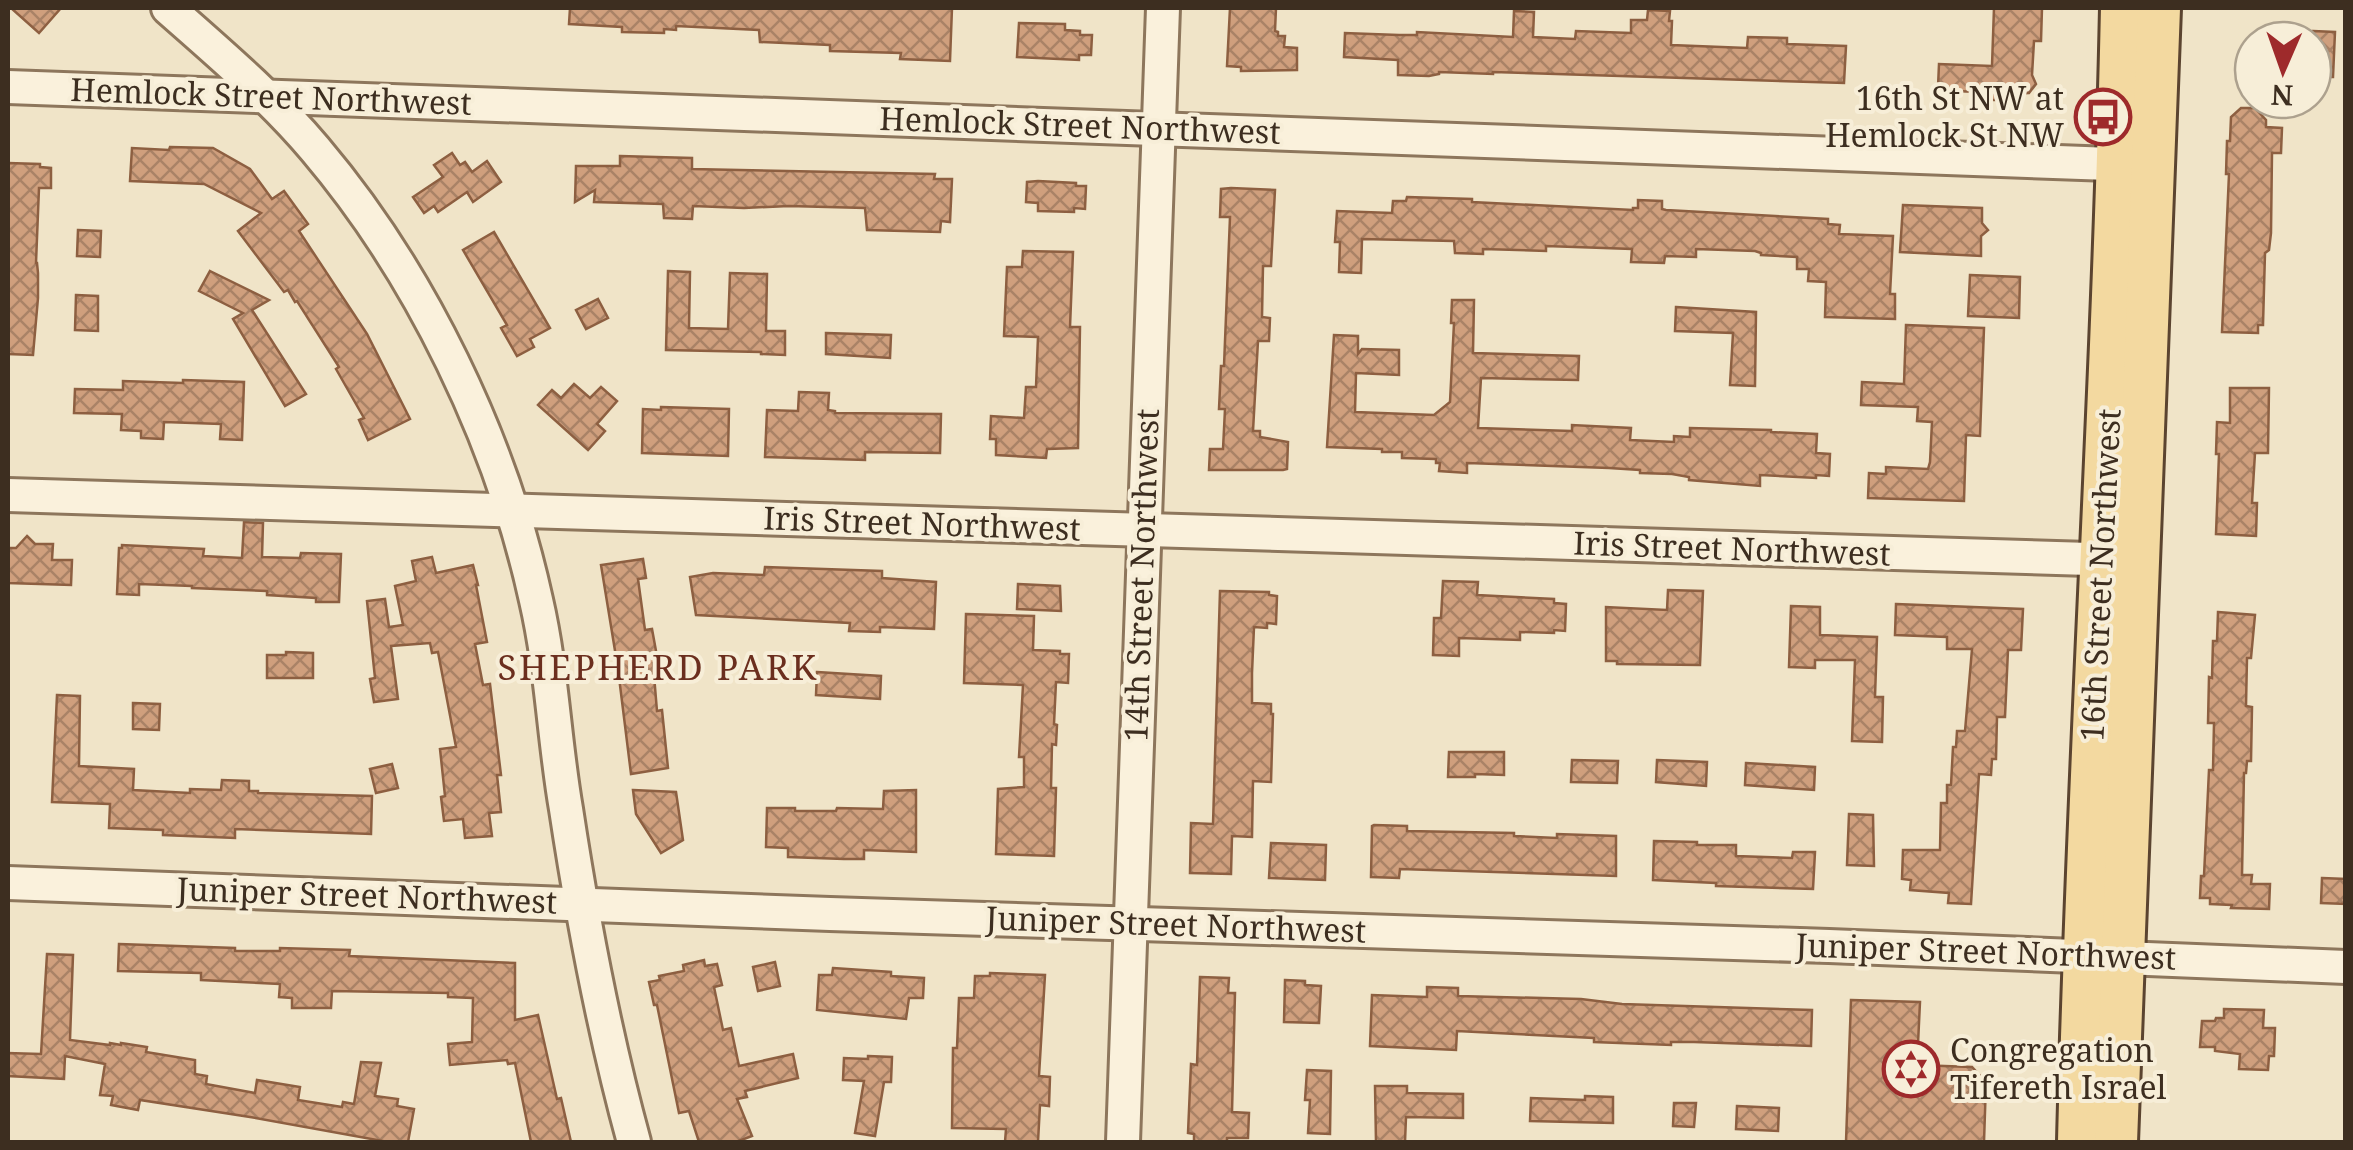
<svg xmlns="http://www.w3.org/2000/svg" width="2353" height="1150" font-family="'Noto Serif',serif">
<defs>
<pattern id="building-cross-hatch" width="8" height="8" patternUnits="userSpaceOnUse" patternTransform="scale(2.5)"><rect width="8" height="8" fill="#cf9f7d"/><path d="M0 0l8 8M0 8l8-8" fill="none" stroke="#a98266"/></pattern>
</defs>
<rect width="100%" height="100%" fill="#f0e4c8"/>
<g fill="url(#building-cross-hatch)" stroke="#8d5f41" stroke-width="2.5">
<polygon points="11,8 61,8 39,33"/>
<polygon points="570,8 952,8 950,61 900,59 901,53 830,51 830,45 760,42 759,30 676,26 676,30 664,29 664,33 622,32 622,27 569,24"/>
<polygon points="1230,8 1276,8 1275,31 1278,32 1278,36 1285,36 1284,47 1297,48 1297,70 1241,71 1241,67 1227,66"/>
<polygon points="1994,8 2042,8 2041,41 2034,41 2032,75 2036,84 2029,93 2002,94 1997,100 1988,100 1980,92 1955,91 1956,88 1938,87 1939,64 1992,66"/>
<polygon points="1648,10 1670,11 1669,21 1672,21 1671,45 1747,48 1748,37 1787,38 1787,44 1846,46 1844,83 1493,72 1493,74 1439,72 1439,74 1429,76 1398,75 1398,60 1344,57 1345,33 1399,35 1417,35 1417,32 1513,37 1514,11 1534,12 1533,37 1575,39 1576,31 1631,33 1631,20 1647,20"/>
<polygon points="1019,23 1065,24 1065,30 1080,31 1080,35 1092,35 1091,55 1079,55 1079,60 1017,57"/>
<polygon points="2313,31 2335,32 2333,77 2313,77"/>
<polygon points="2241,108 2255,108 2266,120 2266,127 2282,128 2281,153 2272,153 2271,233 2269,250 2265,253 2263,325 2258,325 2258,333 2222,332 2229,174 2226,174 2227,141 2230,141 2231,117"/>
<polygon points="170,147 213,148 250,169 272,199 284,191 308,224 299,231 367,334 410,419 368,440 359,420 364,418 336,369 339,367 297,301 295,302 288,290 284,292 238,231 261,213 204,184 130,181 132,148 169,150"/>
<polygon points="452,153 460,165 465,162 472,172 487,161 501,182 473,202 467,192 438,212 434,206 424,213 413,197 443,177 434,165"/>
<polygon points="620,156 692,158 692,169 935,174 934,179 952,179 950,222 941,221 940,232 867,230 865,208 789,206 744,208 693,206 692,219 664,218 663,204 594,202 595,190 575,202 576,166 620,166"/>
<polygon points="8,163 40,164 40,167 51,168 51,188 39,188 36,263 37,263 38,273 38,298 33,355 8,354"/>
<polygon points="1038,181 1076,183 1076,186 1086,186 1085,209 1074,208 1074,212 1038,211 1038,203 1026,202 1027,182"/>
<polygon points="1231,188 1275,190 1271,266 1263,266 1262,317 1270,318 1269,341 1258,341 1253,431 1260,431 1260,437 1288,442 1287,469 1283,470 1209,470 1210,449 1223,449 1225,409 1219,409 1221,366 1224,366 1230,217 1220,217 1221,189"/>
<polygon points="1407,197 1472,199 1472,202 1633,210 1633,208 1638,208 1638,200 1662,201 1662,209 1666,210 1828,219 1828,224 1840,225 1839,234 1893,236 1890,294 1895,294 1895,319 1825,317 1826,282 1808,281 1809,269 1797,269 1797,257 1761,255 1761,253 1755,251 1696,249 1696,257 1665,256 1664,263 1631,262 1632,249 1546,246 1546,251 1483,249 1483,254 1455,253 1454,241 1362,239 1361,273 1339,272 1340,242 1335,242 1337,211 1392,213 1393,201 1406,201"/>
<polygon points="1903,205 1982,208 1982,223 1988,230 1981,236 1981,256 1900,252"/>
<polygon points="78,230 101,231 100,257 77,256"/>
<polygon points="494,232 550,328 530,339 534,347 517,356 501,328 507,325 463,250"/>
<polygon points="1023,251 1073,252 1070,327 1080,327 1078,448 1047,449 1046,458 996,455 996,439 990,439 991,416 1024,418 1026,387 1036,387 1038,337 1004,336 1007,267 1022,267"/>
<polygon points="210,271 269,300 252,310 306,394 285,406 233,319 243,313 199,291"/>
<polygon points="668,271 690,272 689,328 728,329 730,273 767,274 766,331 785,331 785,355 761,354 761,352 666,350"/>
<polygon points="1970,275 2020,277 2019,318 1968,316"/>
<polygon points="76,295 98,296 98,331 75,330"/>
<polygon points="598,299 608,318 586,329 576,310"/>
<polygon points="1452,300 1474,300 1473,353 1579,356 1578,380 1481,378 1478,428 1572,431 1572,425 1631,428 1630,440 1674,442 1674,436 1690,437 1690,428 1771,430 1771,432 1817,434 1816,453 1830,454 1829,476 1816,475 1816,478 1760,475 1760,486 1689,480 1689,477 1672,474 1640,473 1640,470 1609,468 1467,463 1467,473 1439,471 1440,463 1436,463 1436,459 1402,458 1402,452 1382,452 1382,449 1327,447 1334,335 1358,336 1358,354 1362,349 1399,350 1399,375 1356,373 1355,412 1434,415 1450,402 1454,323 1451,323"/>
<polygon points="1676,307 1756,312 1755,386 1730,385 1733,333 1675,331"/>
<polygon points="1906,325 1984,328 1980,436 1966,435 1964,501 1868,498 1869,473 1886,474 1886,467 1928,469 1930,462 1932,422 1917,421 1918,407 1861,405 1862,382 1904,384"/>
<polygon points="826,333 891,335 890,358 826,354"/>
<polygon points="183,380 244,382 242,440 220,439 221,424 164,422 163,439 141,438 141,431 121,430 122,414 74,413 75,389 123,390 123,381 183,383"/>
<polygon points="574,384 590,398 601,387 617,401 597,424 605,431 588,450 538,405 552,390 561,398"/>
<polygon points="2230,388 2269,388 2268,453 2255,453 2252,503 2257,503 2256,536 2216,534 2219,454 2216,454 2217,422 2230,423"/>
<polygon points="799,392 829,393 828,410 835,411 835,413 941,414 940,453 865,452 865,460 765,457 767,410 798,411"/>
<polygon points="661,407 729,409 728,456 642,453 643,409 661,410"/>
<polygon points="244,522 263,523 262,557 300,558 301,553 341,554 339,602 316,602 316,598 267,595 267,591 192,588 192,586 139,584 139,595 117,594 119,548 122,548 122,545 204,549 203,556 242,558"/>
<polygon points="27,536 35,544 53,544 52,560 72,560 71,585 8,583 8,548 16,548"/>
<polygon points="432,557 436,573 473,565 478,585 476,585 487,642 475,644 483,685 490,684 501,775 497,775 501,812 489,813 492,836 465,838 463,819 444,821 441,797 445,796 440,749 456,747 438,652 432,653 430,643 391,646 398,699 374,702 370,679 375,678 367,601 385,599 389,627 403,625 395,586 416,581 412,561"/>
<polygon points="643,559 646,578 638,579 645,630 652,629 658,662 653,663 657,711 662,710 668,768 631,774 618,669 601,565"/>
<polygon points="765,567 882,571 882,578 936,582 934,629 880,627 880,632 849,631 850,623 696,615 690,577 713,573 764,575"/>
<polygon points="1443,581 1478,582 1477,595 1554,599 1554,603 1566,604 1565,631 1554,630 1554,633 1520,632 1520,640 1459,638 1459,656 1433,655 1434,618 1441,618"/>
<polygon points="1018,584 1060,586 1061,611 1017,609"/>
<polygon points="1668,590 1703,591 1700,665 1617,664 1617,661 1606,661 1606,607 1667,610"/>
<polygon points="1220,591 1269,592 1269,595 1277,596 1276,624 1267,623 1267,628 1254,627 1252,673 1252,703 1271,704 1271,714 1273,714 1271,782 1253,781 1252,837 1232,836 1231,874 1190,873 1191,823 1213,824"/>
<polygon points="1896,604 2023,609 2021,650 2008,650 2005,717 1997,717 1996,759 1992,759 1991,775 1979,774 1971,904 1948,903 1949,893 1910,890 1911,880 1902,879 1903,850 1940,850 1941,803 1947,803 1947,785 1951,785 1953,747 1956,747 1957,731 1965,731 1972,649 1947,649 1947,637 1895,635"/>
<polygon points="1791,606 1820,607 1820,635 1877,637 1875,697 1883,697 1882,742 1852,741 1855,660 1815,660 1815,668 1789,667"/>
<polygon points="2218,612 2255,615 2251,658 2247,658 2246,706 2252,707 2251,761 2247,761 2246,773 2244,773 2242,875 2252,875 2251,884 2270,884 2269,909 2231,908 2232,905 2210,904 2210,898 2200,898 2201,876 2204,876 2209,770 2213,770 2214,723 2208,723 2209,677 2212,678 2213,641 2217,641"/>
<polygon points="966,614 1034,616 1033,650 1060,651 1060,654 1069,654 1068,683 1056,682 1054,724 1057,725 1056,745 1052,744 1051,788 1056,788 1054,856 996,854 998,789 1024,787 1024,757 1019,757 1023,685 964,683"/>
<polygon points="286,652 313,653 313,678 267,678 267,655 286,655"/>
<polygon points="817,672 881,676 880,699 816,695"/>
<polygon points="57,695 80,696 79,766 134,769 133,790 190,793 190,789 221,790 222,780 249,781 249,791 258,791 258,793 372,796 371,834 235,829 235,838 163,835 163,830 109,828 110,804 52,802"/>
<polygon points="133,703 160,704 159,730 133,729"/>
<polygon points="1449,752 1504,752 1504,775 1475,774 1475,777 1448,777"/>
<polygon points="1572,760 1618,761 1617,783 1571,782"/>
<polygon points="1657,760 1707,762 1706,786 1656,782"/>
<polygon points="1746,763 1815,767 1814,790 1745,785"/>
<polygon points="392,764 398,788 376,793 370,769"/>
<polygon points="633,790 676,792 683,840 661,853 636,814"/>
<polygon points="916,790 916,852 864,850 864,859 844,859 788,857 788,848 766,847 767,808 795,808 795,811 836,811 837,808 883,809 884,791"/>
<polygon points="1849,814 1873,815 1874,866 1847,865"/>
<polygon points="1374,825 1407,826 1407,831 1514,833 1514,836 1557,838 1557,834 1616,836 1616,876 1400,869 1399,878 1371,877 1372,826"/>
<polygon points="1654,841 1697,842 1697,845 1736,845 1736,856 1792,858 1793,852 1815,852 1813,889 1716,886 1716,883 1653,880"/>
<polygon points="1271,843 1326,845 1325,880 1269,878"/>
<polygon points="2322,878 2346,879 2346,904 2321,903"/>
<polygon points="119,944 235,948 235,951 280,951 280,948 350,950 349,956 515,963 515,1020 538,1015 557,1099 561,1098 571,1142 531,1142 515,1063 508,1064 507,1060 450,1065 448,1044 472,1042 473,998 448,997 448,993 332,991 331,1008 292,1008 292,998 279,997 280,984 201,980 201,973 118,971"/>
<polygon points="47,954 73,955 70,1040 110,1045 110,1043 121,1045 121,1043 147,1047 146,1052 195,1060 195,1074 207,1076 206,1084 255,1093 257,1080 300,1087 298,1100 342,1107 343,1102 354,1104 361,1062 381,1063 375,1096 398,1099 397,1106 414,1109 408,1142 388,1142 250,1117 140,1100 138,1110 111,1105 113,1096 100,1095 105,1064 65,1056 64,1079 8,1076 8,1053 41,1054"/>
<polygon points="704,960 705,966 717,964 722,985 714,987 723,1030 731,1028 739,1066 793,1054 798,1078 745,1091 747,1097 737,1099 752,1136 736,1142 699,1142 689,1111 679,1113 657,1005 654,1005 649,982 660,980 659,976 684,971 683,965"/>
<polygon points="775,962 780,986 758,991 753,967"/>
<polygon points="833,968 891,972 891,976 924,978 923,998 909,998 906,1019 817,1010 819,975 832,975"/>
<polygon points="990,973 1045,975 1039,1076 1050,1077 1049,1106 1040,1105 1038,1142 1005,1142 1006,1129 952,1128 953,1048 957,1048 959,998 974,998 975,976 990,976"/>
<polygon points="1200,977 1229,978 1228,993 1235,993 1232,1112 1249,1113 1248,1138 1227,1138 1227,1142 1194,1142 1194,1134 1188,1133 1191,1064 1197,1065"/>
<polygon points="1285,980 1305,981 1305,985 1321,986 1319,1023 1284,1022"/>
<polygon points="1427,987 1458,988 1458,996 1581,999 1622,1004 1812,1010 1811,1046 1694,1042 1671,1042 1671,1045 1594,1042 1594,1038 1457,1031 1456,1050 1370,1046 1372,995 1427,997"/>
<polygon points="1851,1000 1920,1002 1917,1065 1972,1067 1986,1082 1984,1142 1846,1142"/>
<polygon points="2224,1009 2264,1010 2263,1028 2275,1028 2274,1056 2269,1056 2268,1070 2239,1069 2240,1054 2215,1051 2215,1047 2200,1047 2202,1021 2215,1021 2216,1018 2224,1018"/>
<polygon points="868,1056 892,1057 891,1082 884,1082 875,1136 855,1133 864,1081 843,1080 844,1058 868,1059"/>
<polygon points="1307,1070 1331,1071 1330,1134 1308,1133 1310,1100 1305,1100"/>
<polygon points="1375,1086 1407,1086 1407,1093 1463,1094 1463,1118 1406,1117 1405,1142 1376,1142"/>
<polygon points="1585,1096 1613,1097 1613,1123 1530,1121 1531,1098 1585,1100"/>
<polygon points="1674,1103 1696,1103 1694,1127 1673,1126"/>
<polygon points="1737,1106 1779,1108 1778,1131 1736,1129"/>
</g>
<g fill="none" stroke-linecap="round" stroke-linejoin="round">
<g stroke="#8d765c" stroke-width="38">
<g id="minor">
<path d="M168 8C219 53 271 97 315 149 421 274 501 440 536 600 552 669 554 740 566 809 583 921 604 1033 634 1142"/>
<polyline points="8,87 2138,165"/>
<polyline points="8,495 2122,560"/>
<polyline points="8,883 830,914 1829,946 2346,967"/>
<polyline points="1123,1142 1163,8"/>
</g>
</g>
<g stroke="#5b4430" stroke-width="48">
<g id="major">
<path d="M2079 1142C2088 764 2114 386 2122 8"/>
<polyline points="2116,1142 2159,8"/>
</g>
</g>
<use href="#minor" stroke="#faf1dc" stroke-width="32"/>
<use href="#major" stroke="#f3d9a0" stroke-width="42"/>
</g>
<defs>
<g id="bus-ring" transform="scale(2.875)"><circle r="9.5" fill="#f7eed8" stroke="#9e2a2b" stroke-width="1.5"/><path d="M-5-6H5V4H4V6H2V4H-2V6H-4V4H-5ZM-3.5-4V0h7V-4ZM-3.5 1.2v1.5H-2V1.2ZM2 1.2v1.5H3.5V1.2Z" fill="#9e2a2b"/></g>
<g id="synagogue-ring" transform="scale(2.875)"><circle r="9.5" fill="#f7eed8" stroke="#9e2a2b" stroke-width="1.5"/><path d="M0-6.5L5.6 3.2H-5.6ZM0 6.5L5.6-3.2H-5.6Z" fill="#9e2a2b"/></g>
</defs>
<g fill-rule="evenodd">
<use href="#bus-ring" x="2103" y="117"/>
<use href="#synagogue-ring" x="1911" y="1069"/>
</g>
<g text-anchor="middle" stroke-width="8" stroke-linejoin="round" paint-order="stroke">
<g font-size="32" fill="#3d2e20" stroke="#f7eed8">
<text transform="translate(271 97) rotate(2)" y="11">Hemlock Street Northwest</text>
<text transform="translate(1080 126) rotate(2)" y="11">Hemlock Street Northwest</text>
<text transform="translate(922 524) rotate(2)" y="11">Iris Street Northwest</text>
<text transform="translate(1732 549) rotate(2)" y="11">Iris Street Northwest</text>
<text transform="translate(1142 575) rotate(-88)" y="11">14th Street Northwest</text>
<text transform="translate(2101 575) rotate(-87)" y="11">16th Street Northwest</text>
<text transform="translate(367 896) rotate(2)" y="11">Juniper Street Northwest</text>
<text transform="translate(1176 925) rotate(2)" y="11">Juniper Street Northwest</text>
<text transform="translate(1986 952) rotate(2)" y="11">Juniper Street Northwest</text>
</g>
<g font-size="32" fill="#3d2e20" stroke="#f7eed8" text-anchor="end">
<text x="2064" y="110">16th St NW at<tspan x="2064" dy="37">Hemlock St NW</tspan></text>
<text x="1950" y="1062" text-anchor="start">Congregation<tspan x="1950" dy="37">Tifereth Israel</tspan></text>
</g>
<g font-size="35" letter-spacing="2.5" fill="#6b2e1e" stroke="#f7eed8">
<text x="658" y="680">SHEPHERD PARK</text>
</g>
</g>
<rect width="2353" height="1150" fill="none" stroke="#3d2e20" stroke-width="20"/>
<g transform="translate(2283 70) rotate(182)"><circle r="48" fill="#f7eed8" stroke="#ada18e" stroke-width="2.5"/>
<path d="M0-8L18 38L0 25L-18 38Z" fill="#9e2a2b"/>
<text y="-15" font-size="28" font-weight="bold" text-anchor="middle" fill="#3d2e20">N</text>
</g>
</svg>
